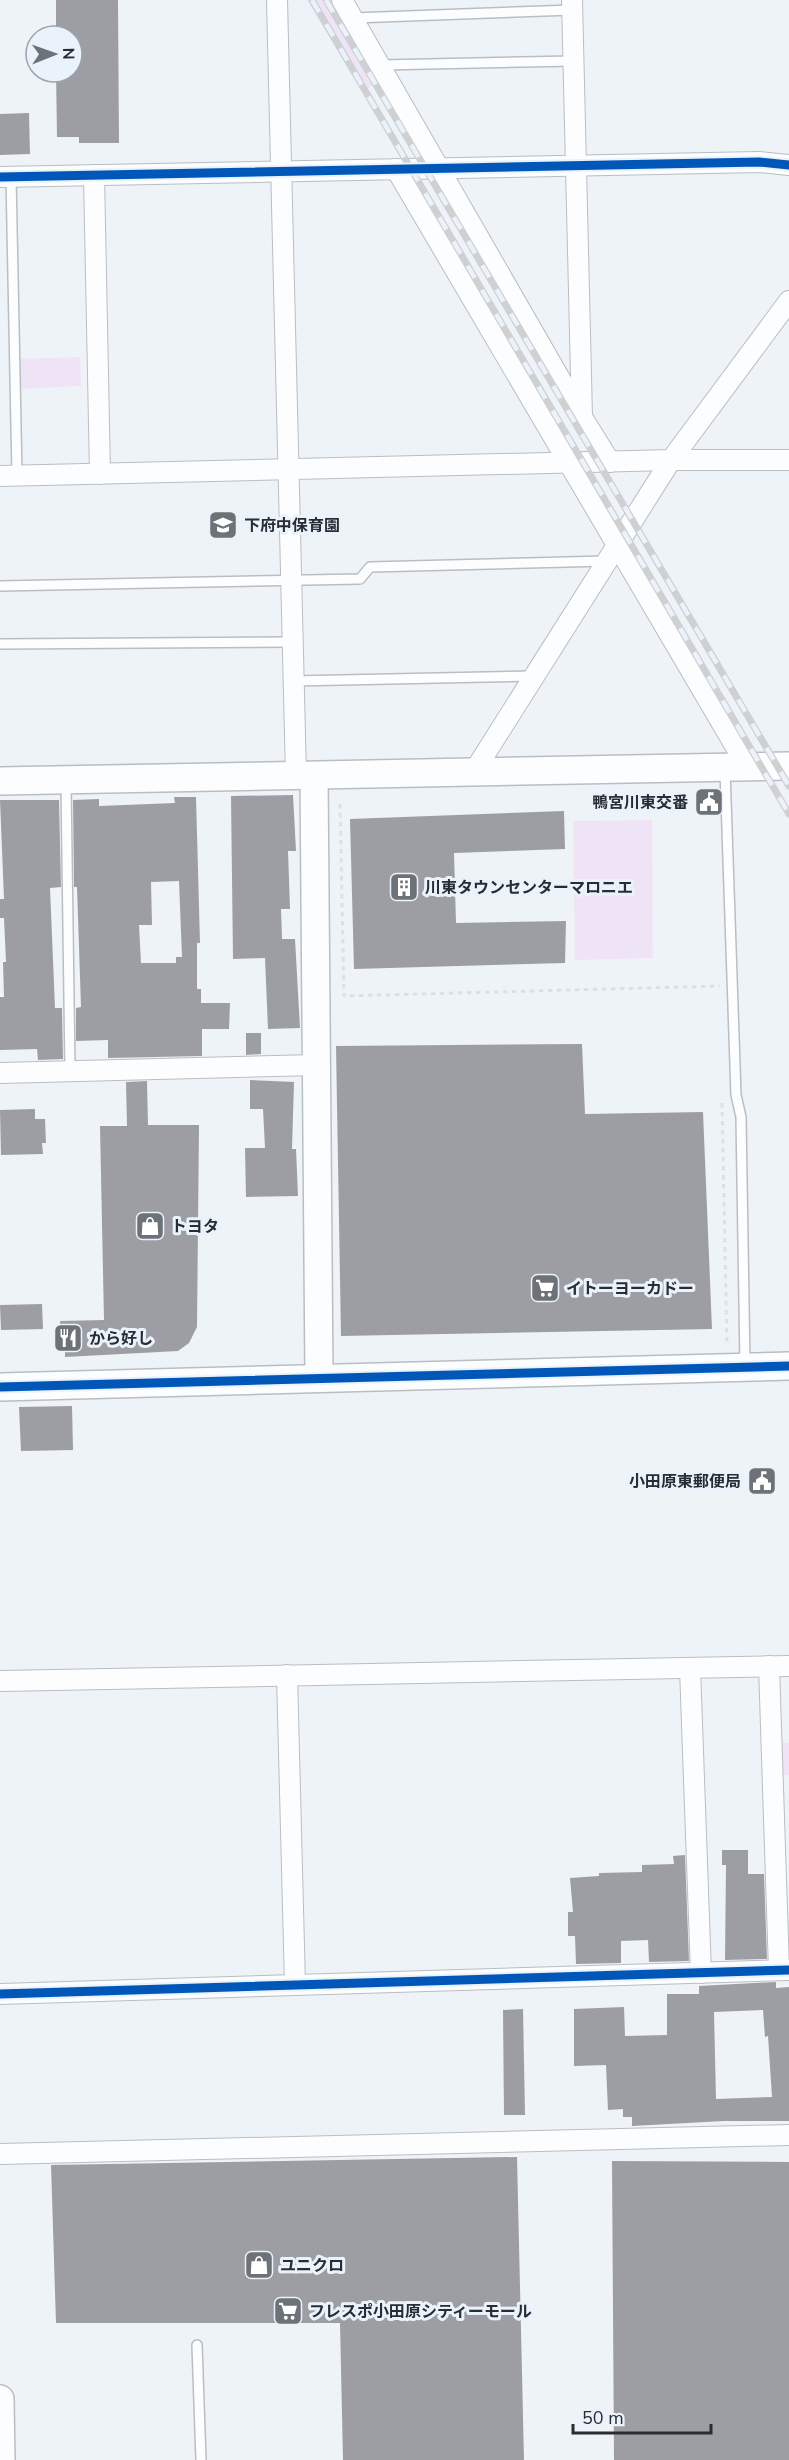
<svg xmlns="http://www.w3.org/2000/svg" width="789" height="2460" font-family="'Nunito Sans','Noto Sans JP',sans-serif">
<rect width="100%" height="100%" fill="#eef3f8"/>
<g fill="#efe4f6">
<polygon points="307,0 338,0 382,77 363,93"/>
<polygon points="80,357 81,386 19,389 18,359"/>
<polygon points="652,820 653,958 575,960 573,821"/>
<polygon points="778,1743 789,1743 789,1775 779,1776"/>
</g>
<g fill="#9c9ea4" fill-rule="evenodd">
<polygon points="56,0 118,0 119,143 79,143 79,137 57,137 56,72 72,72 72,36 56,36"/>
<polygon points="29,113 30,154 0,155 0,114"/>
<polygon points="293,795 296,851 288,851 290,909 281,909 282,939 295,939 300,1028 268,1029 265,958 233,959 231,796"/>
<path d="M174 797H196L200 943H197V989H201V1003H230L229 1029H202V1056L108 1058V1040L76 1041V1008L81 1007 77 887H74L73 800 99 799V806L175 803ZM179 881 182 957H176V963H141L139 925H152L151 882Z"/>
<polygon points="0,800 59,800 61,887 50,888 55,1008 62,1008 63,1059 38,1060 37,1049 0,1050 0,997 4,997 3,962 6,962 4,918 0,918 0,899 4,899"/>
<polygon points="564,811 565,849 454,853 456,923 566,921 565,963 354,969 350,819"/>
<polygon points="246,1033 261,1033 261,1054 246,1055"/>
<polygon points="582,1044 585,1114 703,1112 712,1329 341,1336 336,1046"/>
<polygon points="250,1080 294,1082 292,1149 296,1149 298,1196 246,1197 245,1148 265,1148 263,1109 250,1109"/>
<polygon points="147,1081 148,1125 199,1125 197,1327 189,1343 178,1351 65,1357 65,1339 61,1339 60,1321 104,1320 100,1126 127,1126 126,1082"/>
<polygon points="35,1109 35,1119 45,1119 46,1143 42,1143 43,1154 1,1155 0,1110"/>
<polygon points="42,1304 43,1329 1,1330 0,1305"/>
<polygon points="72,1406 73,1450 21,1451 19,1407"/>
<polygon points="722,1850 748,1850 748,1874 764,1874 767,1959 725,1960 726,1865 722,1865"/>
<polygon points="685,1855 689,1961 649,1962 648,1940 621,1941 621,1963 576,1964 575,1936 568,1936 568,1912 573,1912 570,1878 599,1876 599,1873 642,1872 642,1865 674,1864 673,1856"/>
<path d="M776 1982V1988L789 1987V2121H724L632 2126V2117H623V2109L608 2110 606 2065 574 2066V2009L624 2007 625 2036 667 2035V1994H699V1986ZM763 2010 765 2037 768 2036 772 2097 716 2099 714 2012Z"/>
<polygon points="523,2009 525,2115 504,2115 503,2010"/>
<polygon points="517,2157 524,2460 343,2460 340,2323 56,2323 51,2165"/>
<polygon points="612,2161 789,2162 789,2460 614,2460"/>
</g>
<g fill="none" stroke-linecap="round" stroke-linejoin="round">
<g stroke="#b9bec3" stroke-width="12">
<g id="lane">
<polyline points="353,18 573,10"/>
<polyline points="381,65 574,61"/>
<polyline points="11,177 17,476"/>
<polyline points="0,586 360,579 370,567 606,561"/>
<polyline points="0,644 292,642"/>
<polyline points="293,681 534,676"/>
<polyline points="725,770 736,1095 741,1117 745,1365"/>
<polyline points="66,784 70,1070"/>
<polyline points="197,2345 201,2460"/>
</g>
</g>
<g stroke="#b9bec3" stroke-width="22">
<g id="street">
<polyline points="277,0 296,776"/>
<polyline points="342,0 582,417"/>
<polyline points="572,0 582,417 610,462"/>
<polyline points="396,169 747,766"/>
<polyline points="94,175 100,474"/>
<polyline points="0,177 759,162 789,165"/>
<polyline points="0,476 671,460 789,460"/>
<polyline points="473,773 671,460 789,301"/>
<polyline points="0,1073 316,1065"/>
<polyline points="769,1666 779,1970"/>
<polyline points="690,1668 701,1973"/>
<polyline points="287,1675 295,1985"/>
<polyline points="0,1681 789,1666"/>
<polyline points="0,1994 789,1970"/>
<polyline points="0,2154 789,2135"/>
</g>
</g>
<g stroke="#b9bec3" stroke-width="30">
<g id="secondary">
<polyline points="314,776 319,1377"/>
<polyline points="0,781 789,766"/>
<polyline points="0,1387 789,1366"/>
<polyline points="0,2399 1,2460"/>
</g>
</g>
<g stroke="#dedfe1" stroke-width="3" stroke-dasharray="4.5 4.5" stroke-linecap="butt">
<polyline points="340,804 344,996 720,986"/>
<polyline points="722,1103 727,1345"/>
</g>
<use href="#lane" stroke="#fcfdfe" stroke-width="9"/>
<use href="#street" stroke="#fcfdfe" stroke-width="20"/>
<use href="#secondary" stroke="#fcfdfe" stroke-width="27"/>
<g stroke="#cfd0d2" stroke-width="7">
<g id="rail">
<polyline points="312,0 789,814"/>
<polyline points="326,0 789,786"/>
</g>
</g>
<use href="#rail" stroke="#eaf2fc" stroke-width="4.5" stroke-dasharray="14" stroke-linecap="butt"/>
<g stroke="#eaf2fc" stroke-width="13">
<g id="cycleway">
<polyline points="0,177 759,162 789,165"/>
<polyline points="0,1387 789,1366"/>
<polyline points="0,1994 789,1970"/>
</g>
</g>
<use href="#cycleway" stroke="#0057b8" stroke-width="9"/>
</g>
<defs>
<g id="school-square" transform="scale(1.5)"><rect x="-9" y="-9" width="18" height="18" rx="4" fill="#6d7278" stroke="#eaf2fc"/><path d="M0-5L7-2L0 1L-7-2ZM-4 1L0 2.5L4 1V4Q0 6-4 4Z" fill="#fff"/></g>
<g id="civic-square" transform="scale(1.5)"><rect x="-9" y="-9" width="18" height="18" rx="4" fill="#6d7278" stroke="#eaf2fc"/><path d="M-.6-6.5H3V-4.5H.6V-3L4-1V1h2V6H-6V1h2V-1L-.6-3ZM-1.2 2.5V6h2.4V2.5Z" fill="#fff"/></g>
<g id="building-square" transform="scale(1.5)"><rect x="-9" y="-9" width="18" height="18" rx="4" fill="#6d7278" stroke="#eaf2fc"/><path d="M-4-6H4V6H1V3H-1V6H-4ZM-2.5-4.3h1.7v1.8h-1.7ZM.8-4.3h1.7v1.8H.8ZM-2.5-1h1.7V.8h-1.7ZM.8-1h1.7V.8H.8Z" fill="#fff"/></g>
<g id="shop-square" transform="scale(1.5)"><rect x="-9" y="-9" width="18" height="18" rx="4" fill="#6d7278" stroke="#eaf2fc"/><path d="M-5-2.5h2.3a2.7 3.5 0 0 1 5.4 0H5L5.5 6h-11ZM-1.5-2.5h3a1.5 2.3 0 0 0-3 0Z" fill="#fff"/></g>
<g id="supermarket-square" transform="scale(1.5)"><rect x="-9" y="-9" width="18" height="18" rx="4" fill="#6d7278" stroke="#eaf2fc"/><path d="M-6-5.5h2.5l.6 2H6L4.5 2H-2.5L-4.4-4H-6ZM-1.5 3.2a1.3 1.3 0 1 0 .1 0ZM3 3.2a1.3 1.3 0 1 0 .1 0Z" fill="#fff"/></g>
<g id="restaurant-square" transform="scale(1.5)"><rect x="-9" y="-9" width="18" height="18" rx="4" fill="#6d7278" stroke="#eaf2fc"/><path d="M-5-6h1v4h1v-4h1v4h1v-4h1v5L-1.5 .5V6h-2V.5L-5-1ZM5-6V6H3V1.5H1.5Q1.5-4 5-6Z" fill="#fff"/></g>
</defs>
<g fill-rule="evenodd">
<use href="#school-square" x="223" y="525"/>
<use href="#civic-square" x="709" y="802"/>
<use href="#building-square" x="404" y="887"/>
<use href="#shop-square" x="150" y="1226"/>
<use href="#supermarket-square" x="545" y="1288"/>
<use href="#restaurant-square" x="68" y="1338"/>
<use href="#civic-square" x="762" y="1481"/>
<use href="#shop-square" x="259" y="2265"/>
<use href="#supermarket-square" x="288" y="2311"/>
</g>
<g text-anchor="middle" stroke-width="6" stroke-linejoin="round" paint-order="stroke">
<g font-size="16" font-weight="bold" fill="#282d33" stroke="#eaf2fc" text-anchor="start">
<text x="244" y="531">下府中保育園</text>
<text x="688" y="808" text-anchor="end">鴨宮川東交番</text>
<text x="425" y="893">川東タウンセンターマロニエ</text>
<text x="171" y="1232">トヨタ</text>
<text x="566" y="1294">イトーヨーカドー</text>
<text x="89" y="1344">から好し</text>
<text x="741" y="1487" text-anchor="end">小田原東郵便局</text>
<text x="280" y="2271">ユニクロ</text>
<text x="309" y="2317">フレスポ小田原シティーモール</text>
</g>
</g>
<g transform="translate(54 54) rotate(89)"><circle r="28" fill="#eaf2fc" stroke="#9ca3ac" stroke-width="1.5"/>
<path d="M0-4.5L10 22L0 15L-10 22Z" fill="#6d7278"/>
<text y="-9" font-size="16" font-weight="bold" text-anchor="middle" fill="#282d33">N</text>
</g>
<path d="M573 2424v9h138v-9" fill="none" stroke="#282d33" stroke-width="3"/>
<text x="582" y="2424" font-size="18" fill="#282d33" stroke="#eaf2fc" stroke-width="4.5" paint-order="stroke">50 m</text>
</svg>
